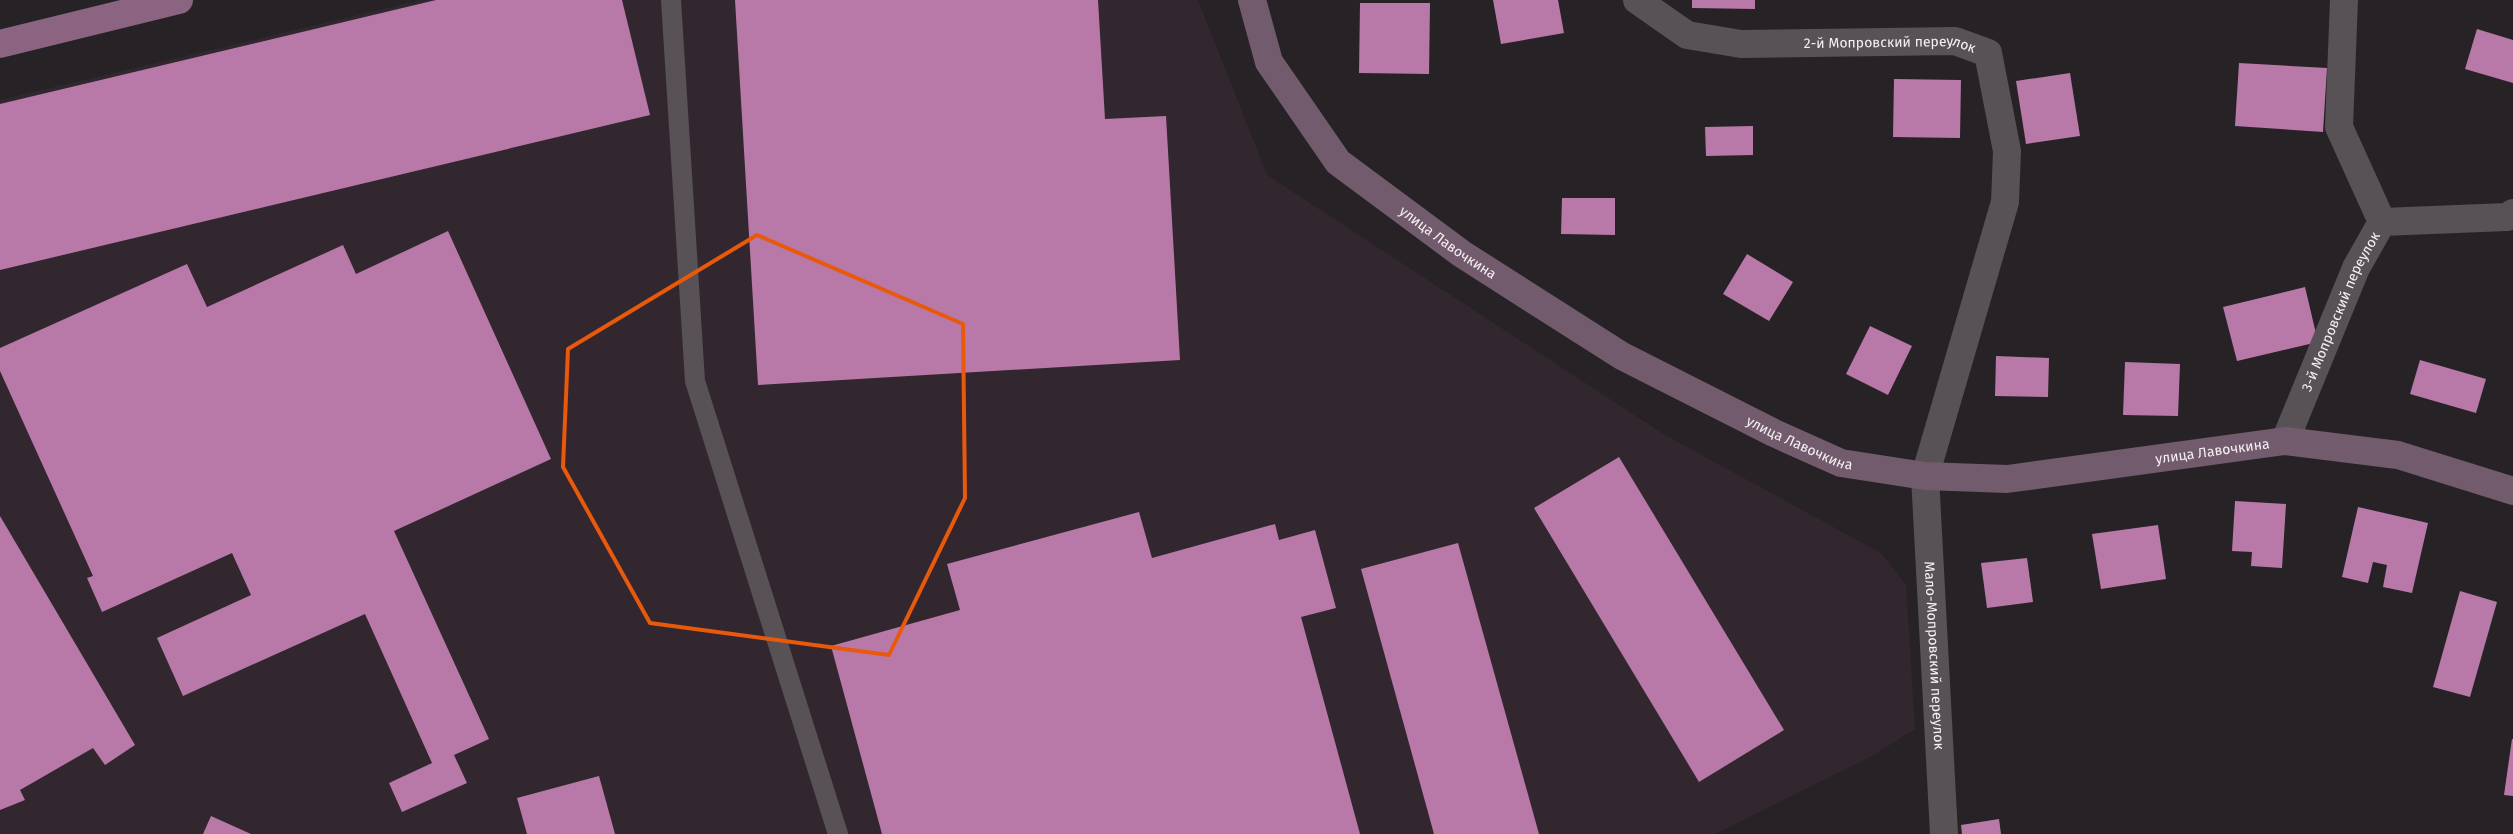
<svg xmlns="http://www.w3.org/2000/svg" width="2513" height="834" font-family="'Fira Sans',sans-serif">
<rect width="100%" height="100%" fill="#272226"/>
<polygon fill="#32272f" points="421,0 1198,0 1267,175 1665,435 1881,553 1906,585 1915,729 1874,755 1715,834 0,834 0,100"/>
<g fill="#b879a9">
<polygon points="436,0 622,0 650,115 0,270 0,104"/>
<polygon points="735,0 1098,0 1105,119 1166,116 1180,360 758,385"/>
<polygon points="1493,0 1558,0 1564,33 1501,44"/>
<polygon points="1692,0 1755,0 1755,9 1692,8"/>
<polygon points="1360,3 1430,3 1429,74 1359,73"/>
<polygon points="2477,29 2513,40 2513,83 2465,69"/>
<polygon points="2239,63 2327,68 2323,132 2235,126"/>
<polygon points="2070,73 2080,136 2026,144 2016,81"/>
<polygon points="1894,79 1961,80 1960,138 1893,137"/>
<polygon points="1753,126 1753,155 1706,156 1705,127"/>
<polygon points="1562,198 1615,198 1615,235 1561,234"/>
<polygon points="448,231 551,459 394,531 489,739 454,755 467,783 402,812 389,783 432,763 365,614 183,696 157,638 251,595 232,553 102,612 87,578 93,576 0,371 0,348 187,264 207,307 343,245 356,274"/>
<polygon points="1747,254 1793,282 1769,321 1723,294"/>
<polygon points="2305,287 2318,342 2237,361 2223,307"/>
<polygon points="1870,326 1912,346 1888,395 1846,374"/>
<polygon points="1996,356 2049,358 2048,397 1995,396"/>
<polygon points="2420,360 2486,379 2476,413 2410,394"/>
<polygon points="2125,362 2180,364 2178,416 2123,415"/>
<polygon points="1619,457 1784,730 1699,782 1534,508"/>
<polygon points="2235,501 2286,504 2282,568 2251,566 2252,552 2232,551"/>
<polygon points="2358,507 2428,523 2412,593 2383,587 2387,565 2373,562 2368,583 2342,577"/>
<polygon points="1139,512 1152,558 1275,524 1279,540 1315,530 1336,608 1301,617 1360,834 882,834 831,646 960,610 947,564"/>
<polygon points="0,516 135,745 105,765 93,748 20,790 25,800 0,810"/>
<polygon points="2158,525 2166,579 2101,589 2092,534"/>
<polygon points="1458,543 1539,834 1434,834 1361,569"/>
<polygon points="2027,558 2033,602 1987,608 1981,563"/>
<polygon points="2460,591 2497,602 2470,697 2433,687"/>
<polygon points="2512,739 2513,739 2513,796 2504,795"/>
<polygon points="599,776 615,834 527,834 517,798"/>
<polygon points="211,816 251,834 203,834"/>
<polygon points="1999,819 2001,834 1962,834 1961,825"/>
</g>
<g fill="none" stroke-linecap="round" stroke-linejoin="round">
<polyline stroke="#585156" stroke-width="20" points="671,0 695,381 838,834"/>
<g stroke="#585156" stroke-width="28">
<path id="s1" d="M1637 0 1687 35 1741 44 1955 41 1988 53 2007 151 2005 202 1925 476 1944 834"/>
<polyline points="2344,0 2339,127 2382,222"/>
<path id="s2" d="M2285 441 2356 268 2382 222 2507 217 2513 213"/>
</g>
<path stroke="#725b6c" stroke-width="28" id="s3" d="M1252 0 1269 62 1338 162 1462 254 1622 356 1774 433 1841 463 1925 476 2007 479 2285 441 2398 455 2513 491"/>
<polyline stroke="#8b6482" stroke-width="28" points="0,44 179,0"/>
</g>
<path fill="none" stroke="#e8590c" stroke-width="4" stroke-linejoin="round" d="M757 235 963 324 965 498 889 655 650 623 563 467 568 349Z"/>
<g text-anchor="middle" stroke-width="5" stroke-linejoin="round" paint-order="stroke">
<g font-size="14" fill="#f4f0f3" stroke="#0f0c0e">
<text dy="5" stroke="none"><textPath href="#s1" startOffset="265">2-й Мопровский переулок</textPath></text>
<text dy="5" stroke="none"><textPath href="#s3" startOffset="322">улица Лавочкина</textPath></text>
<text dy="5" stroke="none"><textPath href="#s2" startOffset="141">3-й Мопровский переулок</textPath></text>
<text dy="5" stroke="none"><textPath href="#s3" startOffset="728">улица Лавочкина</textPath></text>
<text dy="5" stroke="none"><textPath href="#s3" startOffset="1148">улица Лавочкина</textPath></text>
<text dy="5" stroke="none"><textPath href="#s1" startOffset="981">Мало-Мопровский переулок</textPath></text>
</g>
</g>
</svg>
